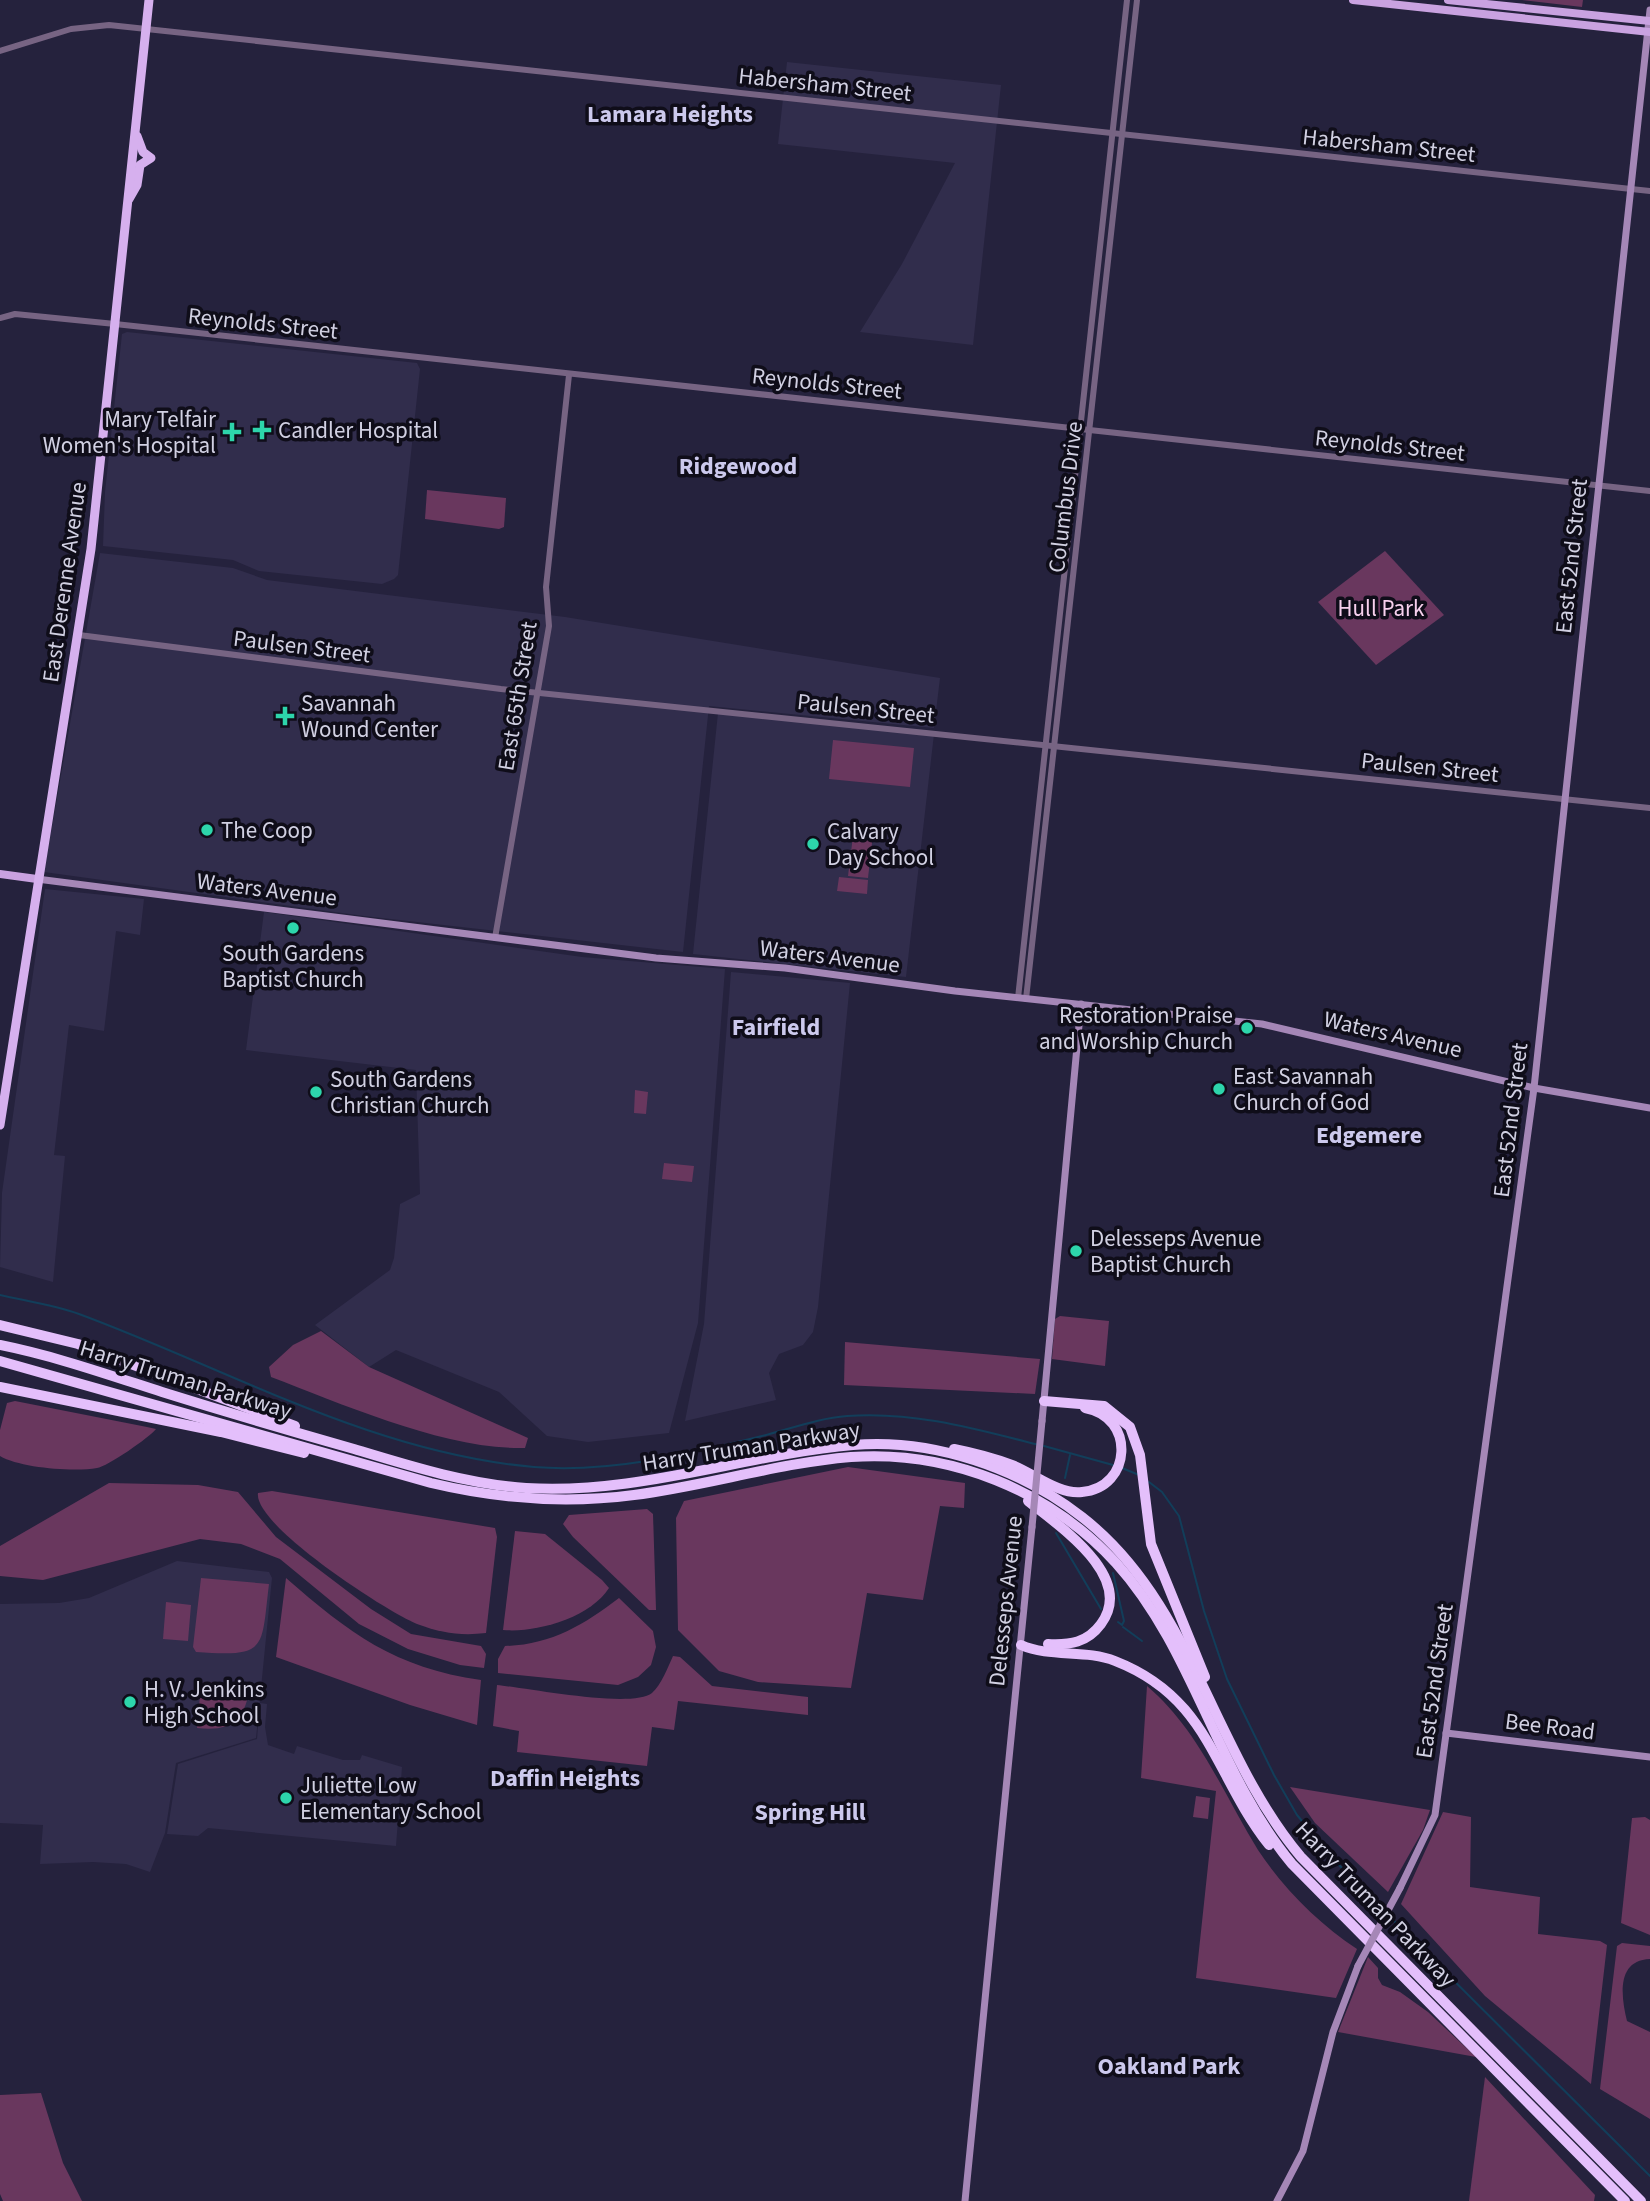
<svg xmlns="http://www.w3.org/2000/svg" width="1650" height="2201" font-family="'Source Sans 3',sans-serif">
<rect width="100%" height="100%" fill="#25223d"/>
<g fill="#312d4c">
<polygon points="787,62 1001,85 973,345 860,332 902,264 955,163 778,144"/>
<polygon points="127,332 417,363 420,369 398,575 394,579 382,584 259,571 233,560 103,546 105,492 122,334"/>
<polygon points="100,553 233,568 267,580 565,617 940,678 934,728 709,706 683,952 364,916 44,872"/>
<polygon points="718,713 934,734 906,977 693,954"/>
<polygon points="45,889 144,899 140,935 116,931 104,1031 69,1025 54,1155 65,1156 53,1282 0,1267 2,1193"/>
<polygon points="264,912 582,957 725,969 698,1323 669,1433 588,1442 547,1436 499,1392 396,1350 369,1367 315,1325 390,1270 394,1258 400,1204 420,1194 416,1070 246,1050"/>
<polygon points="731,972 850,983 818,1307 813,1332 803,1345 779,1354 769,1373 776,1400 685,1421 704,1324"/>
<polygon points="177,1561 269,1572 272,1578 256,1738 176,1763 165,1833 150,1872 126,1864 93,1862 40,1864 43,1825 0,1823 0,1604 59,1603 89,1598"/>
<polygon points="260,1703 267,1704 265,1727 268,1745 294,1754 297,1746 343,1760 360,1760 362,1755 402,1767 396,1846 208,1828 198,1836 167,1834 178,1764 257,1739"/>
</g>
<g fill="#69375e">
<polygon points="1522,0 1583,0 1582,7"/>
<polygon points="427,490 506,498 504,527 499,529 425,519"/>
<polygon points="1385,551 1444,615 1376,665 1318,602"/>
<polygon points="833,740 914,748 910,787 829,779"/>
<polygon points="858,833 873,834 868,878 848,876 853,836"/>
<polygon points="839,877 868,880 867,894 837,891"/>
<polygon points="635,1090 648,1092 646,1114 634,1113"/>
<polygon points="664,1163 694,1166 692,1182 662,1179"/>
<polygon points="1060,1316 1109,1321 1105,1366 1052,1359 1055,1319"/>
<path d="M321 1331 369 1367 528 1438 525 1448C446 1450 345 1405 271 1377L269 1367 293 1345Z"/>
<polygon points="845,1342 1040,1359 1035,1394 844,1385"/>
<path d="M15 1401 147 1427 156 1429C150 1437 107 1467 97 1468 74 1472 20 1468 0 1456V1430L7 1403Z"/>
<polygon points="848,1467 965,1483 964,1508 940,1506 923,1600 867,1593 851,1688 758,1682 719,1671 678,1630 676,1518 684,1501"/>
<polygon points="109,1483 198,1485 238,1492 276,1537 371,1609 411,1634 481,1646 486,1654 484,1668 460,1665 408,1649 359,1624 280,1559 241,1544 200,1539 43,1580 0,1576 0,1546"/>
<path d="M272 1491 495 1528 497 1537 486 1633C461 1636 441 1633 417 1624 387 1612 253 1525 258 1493Z"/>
<polygon points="647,1509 653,1514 656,1610 649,1610 573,1537 563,1524 569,1515"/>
<path d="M515 1531 545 1534 602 1580 609 1588C590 1618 536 1633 503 1630Z"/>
<path d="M201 1578 269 1584C261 1650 268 1657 196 1652L193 1647Z"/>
<path d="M286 1578C349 1633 395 1668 481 1680L477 1725 410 1705 276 1657Z"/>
<path d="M619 1598 653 1631 656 1647 651 1665 638 1677 618 1685 498 1673V1659L505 1646C550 1645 584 1625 619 1598Z"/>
<polygon points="166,1602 191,1605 188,1641 163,1639"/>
<path d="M673 1656 680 1657 712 1686 808 1697V1715L678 1701 674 1730 652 1727 647 1766 517 1752 519 1731 493 1726 497 1685C527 1688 632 1709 652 1693 661 1685 668 1667 673 1656Z"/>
<path d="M204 1682 250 1686C245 1720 232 1732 197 1728L201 1685Z"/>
<path d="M1147 1686C1198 1729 1223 1793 1258 1850 1283 1888 1319 1924 1357 1949L1336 1998 1196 1978 1216 1791 1141 1778Z"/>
<polygon points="1290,1787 1430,1810 1423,1830 1388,1892 1315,1823"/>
<polygon points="1196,1796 1210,1798 1208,1819 1193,1817"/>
<polygon points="1443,1812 1471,1817 1470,1887 1540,1897 1538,1934 1600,1941 1607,1945 1591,2084 1485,1996 1401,1904"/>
<polygon points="1645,1817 1650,1820 1650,1935 1621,1923 1632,1818"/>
<path d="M1622 1943 1650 1946V1959C1616 1960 1621 1997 1627 2021L1650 2032V2119L1600 2089 1617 1946Z"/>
<polygon points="1368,1957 1378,1968 1378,1978 1382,1985 1400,1992 1428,2012 1476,2057 1338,2032"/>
<polygon points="1485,2077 1595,2195 1594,2201 1469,2201"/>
<polygon points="41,2093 63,2163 82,2201 3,2201 0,2194 0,2095"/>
</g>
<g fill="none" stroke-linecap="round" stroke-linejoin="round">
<g stroke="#123e5a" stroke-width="2">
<path d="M0 1295C26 1301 54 1305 79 1314 228 1369 372 1453 534 1467 609 1473 685 1455 758 1437 787 1430 818 1418 847 1416 913 1411 976 1429 1039 1445"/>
<polyline points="1044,1446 1113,1465"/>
<polyline points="1122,1468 1139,1475"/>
<polyline points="1065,1478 1070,1455"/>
<polyline points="1149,1482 1162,1492 1179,1516 1204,1611 1227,1679 1274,1775 1297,1815 1339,1865 1384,1911"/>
<polyline points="1056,1533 1101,1609"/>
<polyline points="1113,1573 1124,1621 1122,1625 1118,1622"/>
<polyline points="1123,1627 1142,1641"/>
<polyline points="1388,1915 1650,2176"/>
</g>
<g stroke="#776483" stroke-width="6">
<polyline points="0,51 71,29 109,25 1650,191"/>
<polyline points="0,318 15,314 115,324 1650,491"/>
<polyline points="79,635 501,689 1650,808"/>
<polyline points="495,938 549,626 546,587 569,375"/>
<polyline points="1018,998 1127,0"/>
<polyline points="1026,999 1137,0"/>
</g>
<g stroke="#a587b7" stroke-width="7">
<polyline points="37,879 656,958 785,968 955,991 1262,1024 1534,1088 1650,1108"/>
<polyline points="1042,1421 1081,1004"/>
<polyline points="1446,1733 1650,1757"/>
<polyline points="1400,1888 1435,1815 1534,1088 1650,10"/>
<polyline points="965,2201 1032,1527"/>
<polyline points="1277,2201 1303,2151 1333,2032 1358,1966"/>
</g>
<g stroke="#c9a2e0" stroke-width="8">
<polyline points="1353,0 1650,32"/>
<polyline points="1448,0 1650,21"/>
<polyline points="0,874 37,879"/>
</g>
<g stroke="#d6b0ee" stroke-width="9">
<polyline points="129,199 137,185 140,165 151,158 143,152 137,136"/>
<polyline points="0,1125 91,549 149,0"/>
</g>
<g stroke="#e4bffb" stroke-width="10">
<polyline points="0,1325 78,1344 295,1426"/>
<path d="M0 1345C55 1356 109 1375 162 1392 226 1412 290 1431 354 1449 410 1466 467 1484 526 1488 638 1495 742 1455 853 1445 933 1438 1019 1468 1082 1517 1193 1603 1213 1753 1301 1857L1641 2201"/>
<path d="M0 1361 431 1483C498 1499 565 1504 634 1495 706 1486 778 1463 851 1457 950 1450 1049 1490 1116 1563 1194 1649 1217 1774 1292 1864L1625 2201"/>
<polyline points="0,1387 221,1432 304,1453"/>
<polyline points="1044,1401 1104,1406 1130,1427 1140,1455 1151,1544 1205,1677"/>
<path d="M954 1449C974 1453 993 1458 1012 1465 1033 1473 1059 1495 1082 1492 1132 1488 1136 1417 1085 1408"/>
<path d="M1028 1501C1059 1526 1136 1577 1101 1624 1087 1643 1070 1645 1048 1644"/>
<path d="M1021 1645C1050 1658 1086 1649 1115 1661 1210 1698 1213 1774 1269 1845"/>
</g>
<g stroke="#a587b7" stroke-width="7">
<polyline points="1032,1527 1042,1421"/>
<polyline points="1358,1966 1400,1888"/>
</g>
</g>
<g fill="#2dd5ab" stroke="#0f0d19" stroke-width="2.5">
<path d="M258.5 419.5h7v7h7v7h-7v7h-7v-7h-7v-7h7z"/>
<path d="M228.5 421.5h7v7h7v7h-7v7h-7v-7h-7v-7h7z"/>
<path d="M281.5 705.5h7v7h7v7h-7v7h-7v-7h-7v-7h7z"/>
<circle cx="207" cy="830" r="7"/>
<circle cx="813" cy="844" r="7"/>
<circle cx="293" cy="928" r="7"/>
<circle cx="1247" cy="1028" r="7"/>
<circle cx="1219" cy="1089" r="7"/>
<circle cx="316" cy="1092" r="7"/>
<circle cx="1076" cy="1251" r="7"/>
<circle cx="130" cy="1702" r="7"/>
<circle cx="286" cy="1798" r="7"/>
</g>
<g text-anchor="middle" stroke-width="7" stroke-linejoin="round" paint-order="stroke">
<g font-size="23" fill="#d1d0e2" stroke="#0f0d19">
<text transform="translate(825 84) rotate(6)" y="8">Habersham Street</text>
<text transform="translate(1389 145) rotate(6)" y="8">Habersham Street</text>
<text transform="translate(263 323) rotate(6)" y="8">Reynolds Street</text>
<text transform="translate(827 383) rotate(6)" y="8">Reynolds Street</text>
<text transform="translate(1390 445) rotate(6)" y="8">Reynolds Street</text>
<text transform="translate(1065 497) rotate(-83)" y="8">Columbus Drive</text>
<text transform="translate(1571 556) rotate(-84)" y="8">East 52nd Street</text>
<text transform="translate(64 582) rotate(-82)" y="8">East Derenne Avenue</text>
<text transform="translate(302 646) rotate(7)" y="8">Paulsen Street</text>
<text transform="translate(517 696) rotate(-81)" y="8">East 65th Street</text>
<text transform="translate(866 708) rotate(6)" y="8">Paulsen Street</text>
<text transform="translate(1430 767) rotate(6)" y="8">Paulsen Street</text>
<text transform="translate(267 889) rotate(7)" y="8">Waters Avenue</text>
<text transform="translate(830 956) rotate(7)" y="8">Waters Avenue</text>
<text transform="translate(1393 1034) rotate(13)" y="8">Waters Avenue</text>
<text transform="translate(1510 1120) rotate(-83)" y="8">East 52nd Street</text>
<text transform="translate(186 1379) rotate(17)" y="8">Harry Truman Parkway</text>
<text transform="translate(751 1446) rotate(-9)" y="8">Harry Truman Parkway</text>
<text transform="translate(1005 1601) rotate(-84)" y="8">Delesseps Avenue</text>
<text transform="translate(1434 1681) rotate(-82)" y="8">East 52nd Street</text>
<text transform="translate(1550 1726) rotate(7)" y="8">Bee Road</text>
<text transform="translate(1376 1904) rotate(46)" y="8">Harry Truman Parkway</text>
</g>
<g font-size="23" fill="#d1d0e2" stroke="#0f0d19" text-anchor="start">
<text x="216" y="427" text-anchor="end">Mary Telfair<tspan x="216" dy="26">Women's Hospital</tspan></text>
<text x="278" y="438">Candler Hospital</text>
<text x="301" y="711">Savannah<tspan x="301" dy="26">Wound Center</tspan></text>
<text x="221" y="838">The Coop</text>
<text x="827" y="839">Calvary<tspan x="827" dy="26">Day School</tspan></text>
<text x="293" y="961" text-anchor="middle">South Gardens<tspan x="293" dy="26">Baptist Church</tspan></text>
<text x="1233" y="1023" text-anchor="end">Restoration Praise<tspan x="1233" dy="26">and Worship Church</tspan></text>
<text x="1233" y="1084">East Savannah<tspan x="1233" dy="26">Church of God</tspan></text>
<text x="330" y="1087">South Gardens<tspan x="330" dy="26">Christian Church</tspan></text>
<text x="1090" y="1246">Delesseps Avenue<tspan x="1090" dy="26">Baptist Church</tspan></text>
<text x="144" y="1697">H. V. Jenkins<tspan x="144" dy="26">High School</tspan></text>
<text x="300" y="1793">Juliette Low<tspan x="300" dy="26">Elementary School</tspan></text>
</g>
<g font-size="23" fill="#f7d0ed" stroke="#0f0d19">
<text x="1381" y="616">Hull Park</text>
</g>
<g font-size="24" font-weight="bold" fill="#ccc9ed" stroke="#0f0d19">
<text x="670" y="122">Lamara Heights</text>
<text x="738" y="474">Ridgewood</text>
<text x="776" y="1035">Fairfield</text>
<text x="1369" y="1143">Edgemere</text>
<text x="565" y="1786">Daffin Heights</text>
<text x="810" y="1820">Spring Hill</text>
<text x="1169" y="2074">Oakland Park</text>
</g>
</g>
</svg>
